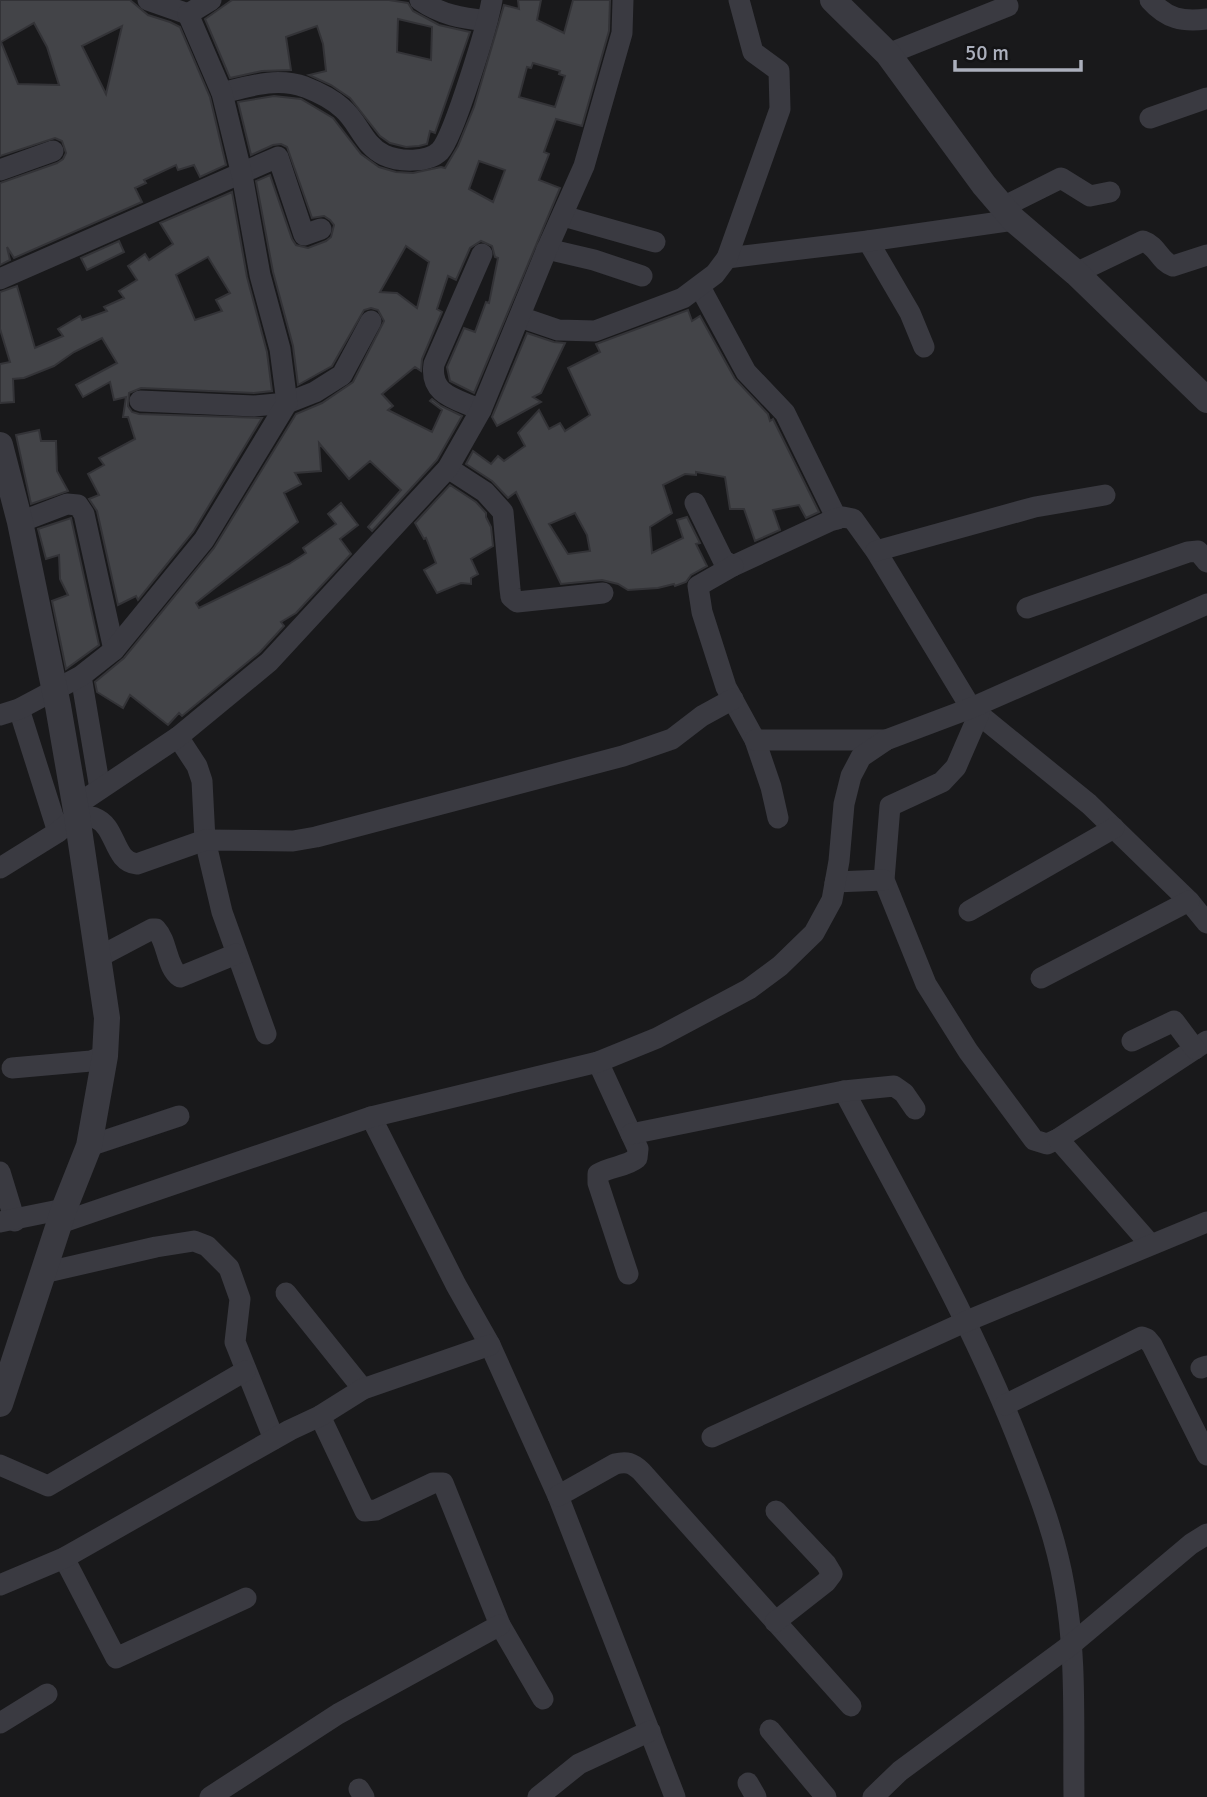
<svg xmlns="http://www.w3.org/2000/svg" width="1207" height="1797" font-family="Signika,sans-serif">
<rect width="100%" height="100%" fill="#19191b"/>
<g fill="#434448" stroke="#333337" stroke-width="2" fill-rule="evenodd">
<path d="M0 0H130L148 15 170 22 180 27 210 97 226 165 200 177 194 165 178 170 176 165 144 180 146 183 135 188 142 202 14 258 7 247 10 260 0 265V183L57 163 63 159 66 153 62 141 55 138 0 156ZM34 23 47 47 59 85 18 84 1 42ZM122 26 106 94 82 46Z"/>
<path d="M232 0H389L408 3 413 11 439 25 470 32 435 133 430 131 427 144 419 146 406 147 390 143 380 136 350 98 331 85 309 75 326 71 323 44 317 26 286 37 291 70 262 71 230 78 205 19ZM398 19 432 27 431 60 397 52Z"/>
<path d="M518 0H541L537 20 564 33 573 0H610L609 31 582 126 556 119 544 152 549 154 539 180 560 188 474 393 450 381 447 367 464 328 475 332 486 302 489 303 498 258 495 257 492 246 481 241 470 248 456 280 448 276 437 309 442 312 422 359 421 371 415 367 382 394 393 406 388 410 432 432 442 410 430 401 432 399 441 406 462 416 437 460 372 531 368 527 401 490 370 461 349 479 319 443 321 471 295 473 301 484 284 493 298 522 196 603 199 608 289 564 306 553 303 548 336 524 328 514 341 503 358 525 340 539 351 554 296 613 281 622 284 626 260 652 182 716 179 713 168 725 130 695 123 708 97 692 95 682 124 658 214 548 296 414 322 403 353 382 384 321 378 310 371 308 364 310 332 366 298 385 293 346 273 272 256 181 270 175 292 239 296 245 308 248 326 241 331 237 334 225 330 220 324 216 312 218 287 147 281 144 273 145 251 155 238 102 274 96 301 99 333 118 361 154 379 167 396 172 413 173 441 167 445 168 458 146 474 107 504 5 519 9ZM533 63 560 71 559 74 565 76 555 107 519 97 527 67 531 68ZM479 161 505 170 493 202 469 189ZM406 246 429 262 417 308 397 293 380 292Z"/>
<path d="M232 192 247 277 267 352 272 391 254 393 141 388 129 393 128 406 132 412 139 414 262 418 193 532 138 600 136 596 118 605 97 511 89 499 99 495 88 474 104 465 99 458 135 439 128 417H123L126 397 114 400 110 382 83 397 76 385 117 363 102 338 74 352 54 366 24 378 13 379 14 402 0 403V364L10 362 0 329V292L17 286 35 348 63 336 58 329 80 316 82 320 107 311 104 307 124 298 119 291 137 280 128 266 145 254 149 260 173 244 160 223ZM208 257 230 293 216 300 222 311 195 320 176 275Z"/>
<polygon points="119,241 124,252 87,270 81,258"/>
<path d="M688 310 692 321 700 316 735 379 768 414 770 421 773 419 774 421 819 512 806 518 799 505 773 510 780 530 755 541 744 509H730L725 477 696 472V475L685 474 663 485 672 513 650 527 652 553 683 538 677 520 687 517 700 543 696 544 707 566 691 575 686 582 675 586 674 584 658 588 628 590 618 584 602 580 561 584 516 492 508 498 492 481 466 464 473 451 491 464 498 456 504 461 525 446 518 433 539 410 549 429 560 423 565 431 590 415 568 368 600 352 596 344ZM575 513 587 535 590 551 568 554 549 524Z"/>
<polygon points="527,333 554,342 565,343 541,393 533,397 541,402 497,426 492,417"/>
<polygon points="39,430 41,441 56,441 57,471 68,491 31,504 16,435"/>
<polygon points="450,485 476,502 486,513 486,517 491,527 493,546 471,559 478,574 471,578 471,584 461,583 437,593 424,570 436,563 426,538 424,539 415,523"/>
<polygon points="71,518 99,645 66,669 52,601 68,595 60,579 59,555 46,559 38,529"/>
</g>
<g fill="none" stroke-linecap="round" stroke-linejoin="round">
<g stroke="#3a3a41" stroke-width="21">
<polyline points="148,0 188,14"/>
<path d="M420 0C441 15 462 18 487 21"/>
<path d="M1150 0C1167 19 1182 22 1207 19"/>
<polyline points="888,54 1008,6"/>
<path d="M222 93C250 86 277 77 305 87 318 92 332 99 342 108 359 122 363 145 384 155 399 162 428 163 440 151 454 136 488 23 492 0"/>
<polyline points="1150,118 1207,98"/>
<polyline points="0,170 53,151"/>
<polyline points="1003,207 1061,178 1090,196 1110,192"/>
<polyline points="563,216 655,242"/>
<polyline points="868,241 910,313 924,347"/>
<polyline points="547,249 594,260 642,276"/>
<polyline points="727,258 868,241 1014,220"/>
<path d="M1076 273 1143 241C1158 246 1159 261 1173 266L1207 255"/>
<polyline points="0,279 278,157 304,235 321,229"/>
<polyline points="700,287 746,372 785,413 837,519"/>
<polyline points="520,317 558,330 595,331 683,298 715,274 727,258 780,109 779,71 753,52 739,0"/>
<polyline points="140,401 254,406 287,403 315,392 342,375 371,321"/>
<path d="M481 410C458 399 429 396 434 364L482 254"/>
<polyline points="448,468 485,492 503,512 510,589 511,597 517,602 603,593"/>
<polyline points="695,503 723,560 733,566 830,521 843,517 853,519 876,551 971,708 1089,804 1189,901 1207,923"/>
<polyline points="20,522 67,504 78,505 84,514 114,650"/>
<polyline points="876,551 1035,507 1105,495"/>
<polyline points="733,566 698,586 702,612 726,687 755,740 771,787 778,818"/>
<polyline points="1027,608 1188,552 1198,551 1207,562"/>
<polyline points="81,676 100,789"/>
<polyline points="19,709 58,832"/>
<polyline points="979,714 956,767 942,782 890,806 884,880 926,984 968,1051 1034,1140 1047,1144 1058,1139 1207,1041"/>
<polyline points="0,715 19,709 81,676 114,650 204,540 287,403 280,349 260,275 242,175 222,93 188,14 211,0"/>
<polyline points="178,737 197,766 202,781 205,840 222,912 266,1034"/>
<polyline points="755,740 886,740"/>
<polyline points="75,806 178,737 269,662 448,468 481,410 547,249 584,166 622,33 623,0"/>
<path d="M0 868 58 832 77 816C83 817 90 816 95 818 117 826 113 862 137 864L205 840 293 841 316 837 623 756 672 739 702 716 733 699"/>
<polyline points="835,882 884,880"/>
<polyline points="969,911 1114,828"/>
<path d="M97 958 152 929H156C168 942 166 967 180 977L236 954"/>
<polyline points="1041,978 1189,901"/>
<polyline points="1132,1041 1174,1021 1195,1049"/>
<path d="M598 1062 638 1149 637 1158C626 1167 611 1166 598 1174V1183L628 1274"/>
<polyline points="12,1068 91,1061 105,1056"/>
<path d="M844 1091C907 1210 975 1327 1023 1453 1040 1496 1056 1539 1064 1585 1077 1654 1073 1727 1074 1797"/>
<polyline points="371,1117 456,1285 490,1345 558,1496 675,1797"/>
<polyline points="631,1134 844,1091 894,1086 904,1093 915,1109"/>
<polyline points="1058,1139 1150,1244"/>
<polyline points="89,1146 179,1116"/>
<polyline points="0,1172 15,1221"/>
<polyline points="0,1222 64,1209"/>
<polyline points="60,1223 371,1117 598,1062 657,1038 749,989 780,966 814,933 832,900 839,861 844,804 851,776 861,757 886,740 971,708 1207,604"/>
<polyline points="43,1273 156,1247 194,1241 207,1246 229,1268 240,1299 235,1342 274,1439"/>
<polyline points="286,1293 363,1389"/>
<polyline points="1201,1368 1207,1366"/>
<polyline points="1005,1405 1142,1337 1147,1339 1152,1345 1207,1455"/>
<polyline points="320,1416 365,1511 376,1510 433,1483 443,1483 500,1625 543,1699"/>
<polyline points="712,1437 967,1321 1207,1222"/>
<polyline points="0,1465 48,1486 245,1371"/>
<path d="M558 1496 615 1464C627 1461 632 1463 641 1471L851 1706"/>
<polyline points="64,1558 116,1658 246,1598"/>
<polyline points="0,1585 64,1558 290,1430 320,1416 363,1389 490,1345"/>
<polyline points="775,1622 826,1582 832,1574 826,1564 776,1511"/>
<polyline points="0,1723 47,1694"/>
<polyline points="770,1730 826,1797"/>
<polyline points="748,1783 756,1797"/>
<polyline points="359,1789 364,1797"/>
<polyline points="210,1797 338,1714 500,1625"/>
<polyline points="538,1797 579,1764 650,1731"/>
<polyline points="873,1797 900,1771 1072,1644 1191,1544 1207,1534"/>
</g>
<g stroke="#3a3a41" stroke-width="26">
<polyline points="833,0 888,54 984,185 1014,220 1076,273 1207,400"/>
<polyline points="0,445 20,522 58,706 77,816 107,1018 105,1056 89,1146 64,1209 0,1404"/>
</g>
</g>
<path d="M955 60v10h126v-10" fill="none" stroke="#abafbc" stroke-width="3.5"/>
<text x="965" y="60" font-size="21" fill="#abafbc" stroke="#141416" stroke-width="5" paint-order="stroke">50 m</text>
</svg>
